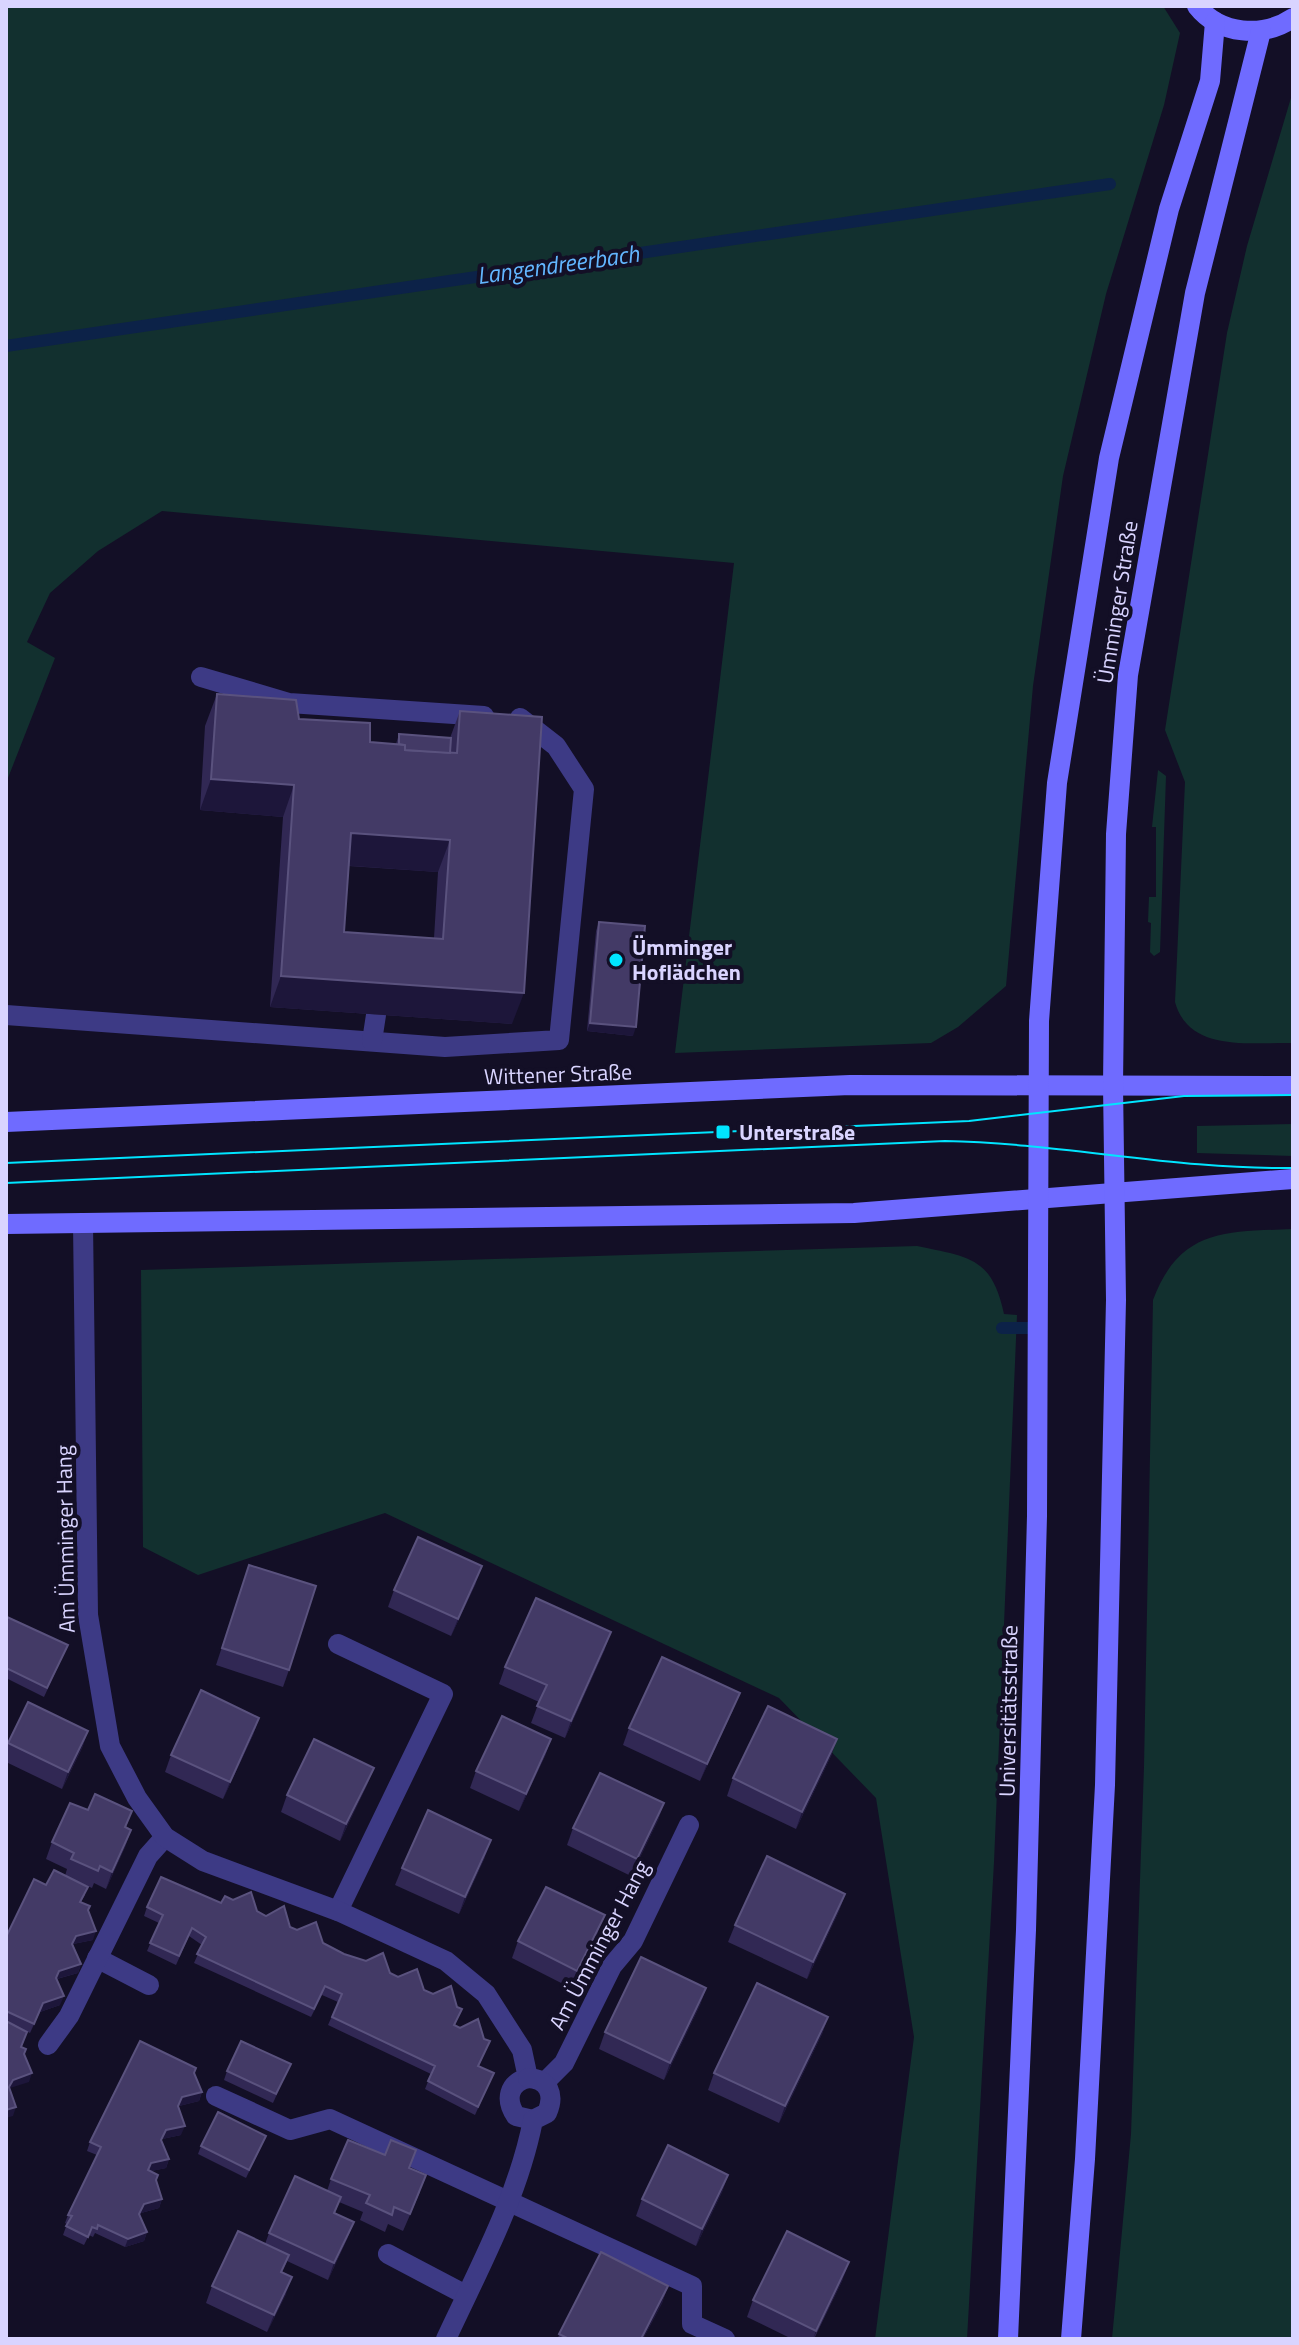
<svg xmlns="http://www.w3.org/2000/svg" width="1299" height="2345" font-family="'Titillium Web',sans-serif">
<rect width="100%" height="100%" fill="#130f26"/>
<g fill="#12302f">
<polygon points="6,6 1163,6 1180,33 1164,105 1106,294 1063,476 1033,686 1006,986 958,1027 931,1043 675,1053 734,563 162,511 98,551 50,593 27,642 55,658 6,783"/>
<path d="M1293 91V1043C1251 1042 1189 1053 1175 1002L1185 782 1165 730 1227 333 1247 246Z"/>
<polygon points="1158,770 1166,776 1160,952 1154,956 1150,952 1151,923 1148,922 1149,897 1156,897 1156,827 1152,827"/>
<polygon points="1293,1124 1293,1156 1197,1153 1197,1126"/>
<path d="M1293 1229V2339H1112L1131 2134 1144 1767 1153 1300C1180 1228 1226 1232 1293 1229Z"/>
<path d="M917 1246C969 1257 992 1257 1004 1314L1017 1315 994 1862 967 2339H875L914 2037 876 1798 779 1698 385 1513 198 1575 143 1547 141 1270Z"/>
</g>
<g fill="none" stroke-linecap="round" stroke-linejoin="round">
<g stroke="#0c2248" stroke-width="12">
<polyline points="6,346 1110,184"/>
<polyline points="1002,1328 1039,1328"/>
</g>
<g stroke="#3d3a85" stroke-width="20">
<polyline points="201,677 289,703 484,716"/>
<polyline points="6,1015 445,1047 559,1040 584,789 556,746 520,718"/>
<polyline points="372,1041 376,1015"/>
<polyline points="338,1644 443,1694 338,1911"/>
<polyline points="97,1958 149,1985"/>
<polyline points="48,2045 69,2016 148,1856 165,1837"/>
<polyline points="544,2083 564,2063 612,1966 633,1941 689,1825"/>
<polyline points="216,2096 290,2130 330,2119 692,2286 692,2324 725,2339"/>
<polyline points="388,2254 466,2295"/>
</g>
<g stroke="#3d3a85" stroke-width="20">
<path d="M83 1223 88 1615 110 1746 137 1798 165 1837 203 1861 338 1911 446 1961 486 1994 522 2050 528 2078C508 2083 505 2100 516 2116L533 2120"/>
<path d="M446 2339C479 2268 518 2197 533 2120L547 2113C555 2095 549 2079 528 2078"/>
</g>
<g stroke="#6f6bff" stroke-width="20">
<path d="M1197 6C1220 35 1263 38 1293 18"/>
<polyline points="6,1122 850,1085 1293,1086"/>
<polyline points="6,1224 854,1213 1293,1179"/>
<polyline points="1008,2339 1026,1930 1037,1516 1039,1021 1057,783 1109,458 1169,209 1210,81 1215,22"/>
<polyline points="1071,2339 1085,2159 1105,1785 1116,1300 1113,1085 1116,834 1128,675 1195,293 1261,31"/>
</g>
<g stroke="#00e5ff" stroke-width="2">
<polyline points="6,1163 969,1121 1184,1096 1293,1095"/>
<path d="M6 1183 945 1141C1061 1143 1176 1170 1293 1168"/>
</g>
</g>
<g fill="#312854" fill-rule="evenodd">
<path d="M217 694 370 742 396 744 399 734 450 738 460 711 512 1024 270 1007 283 817 200 810 205 726ZM349 866 438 872 434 938 344 932Z"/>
<polygon points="599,922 633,1036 587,1031 596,931"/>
<polygon points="249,1565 289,1670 283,1687 216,1665"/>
<polygon points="476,1583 451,1636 388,1607 394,1590"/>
<polygon points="6,1620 68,1645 44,1697 6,1678"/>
<polygon points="605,1649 565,1738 531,1723 539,1702 499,1684 505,1667"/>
<polygon points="733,1710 700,1781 623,1745 629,1728"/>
<polygon points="259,1718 253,1735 223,1799 165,1772 171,1755"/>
<polygon points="88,1731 82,1748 62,1789 6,1762 6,1750 8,1743"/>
<polygon points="551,1739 545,1756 519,1811 470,1788 476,1771"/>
<polygon points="837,1739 831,1756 796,1829 727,1796 733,1778"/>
<polygon points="374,1768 367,1785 340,1841 281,1812 287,1795"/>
<polygon points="664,1803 658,1820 631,1876 567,1845 573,1828"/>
<polygon points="88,1810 132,1811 126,1827 131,1830 125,1847 106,1889 94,1883 92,1888 65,1876 67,1869 46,1859 52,1842"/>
<polygon points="485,1857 459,1914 395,1885 402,1868"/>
<polygon points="46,1885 85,1895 81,1902 88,1910 93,1940 73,1944 81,1964 78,1973 57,1979 60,2005 40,2012 30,2033 6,2021 6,1937"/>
<polygon points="845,1894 839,1911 807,1979 728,1942 735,1925"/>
<polygon points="221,1903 257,1911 344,1954 390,1973 462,2009 455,2025 486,2050 479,2066 494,2073 475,2115 425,2089 431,2074 328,2025 338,2002 322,1995 311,2017 194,1963 202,1945 189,1936 176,1965 147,1951 159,1923 144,1916 147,1907"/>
<polygon points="598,1932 571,1988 512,1958 518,1941"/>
<polygon points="706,1988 700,2005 664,2080 599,2049 605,2032"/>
<polygon points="828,2017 822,2034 779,2123 708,2090 714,2073"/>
<polygon points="227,2071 287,2072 273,2103 224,2080"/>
<polygon points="194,2074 202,2092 199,2101 179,2106 181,2135 162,2139 161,2141 169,2159 166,2168 151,2171 156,2181 162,2199 159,2208 141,2213 140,2215 147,2232 144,2241 125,2247 95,2233 93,2237 89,2235 84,2245 63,2235 67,2224 65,2223 68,2215 97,2155 87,2151 90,2142"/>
<polygon points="262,2145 246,2178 198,2154 201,2146"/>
<polygon points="410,2168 420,2192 403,2231 388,2224 385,2232 360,2220 363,2212 339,2202 335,2213 354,2222 347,2239 328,2280 287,2261 282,2272 286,2294 267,2332 206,2303 212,2286 265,2244 269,2233 327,2191 331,2179"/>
<polygon points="728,2175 722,2192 696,2246 636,2216 642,2199"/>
<polygon points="843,2279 814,2339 792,2339 747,2317 753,2300"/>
<polygon points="668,2286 662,2303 643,2339 558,2339 559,2334"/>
</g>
<g fill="#1d163a">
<polygon points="211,779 294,785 283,817 200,810"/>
<polygon points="351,833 450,840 438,872 339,865"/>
<polygon points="281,976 524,993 512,1024 270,1007"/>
<polygon points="590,1023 636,1027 633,1036 587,1031"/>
<polygon points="482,1566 476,1583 451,1636 458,1619"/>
<polygon points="611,1632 605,1649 565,1738 571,1721"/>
<polygon points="740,1693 733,1710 700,1781 707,1764"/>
<polygon points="259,1718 253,1735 223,1799 230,1782"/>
<polygon points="88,1731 82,1748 62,1789 68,1772"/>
<polygon points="551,1739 545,1756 519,1811 526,1794"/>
<polygon points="837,1739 831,1756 796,1829 802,1812"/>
<polygon points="374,1768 367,1785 340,1841 346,1824"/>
<polygon points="664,1803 658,1820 631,1876 637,1859"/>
<polygon points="131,1830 125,1847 106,1889 112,1872"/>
<polygon points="491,1840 485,1857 459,1914 465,1897"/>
<polygon points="845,1894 839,1911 807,1979 813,1962"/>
<polygon points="605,1915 598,1932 571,1988 577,1971"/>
<polygon points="96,1931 93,1940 73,1944 68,1953 76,1936"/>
<polygon points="81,1964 78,1973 56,1979 59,1971"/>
<polygon points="706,1988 700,2005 664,2080 670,2063"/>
<polygon points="64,1996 60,2005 40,2012 30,2033 43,2003"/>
<polygon points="828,2017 822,2034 779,2123 785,2106"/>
<polygon points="32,2073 29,2082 10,2088 6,2096 13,2080"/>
<polygon points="202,2092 199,2101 179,2106 174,2115 182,2097"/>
<polygon points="16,2107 13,2116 6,2118 6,2110"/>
<polygon points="185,2126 181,2135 162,2139 166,2130"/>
<polygon points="169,2159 166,2168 147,2172 151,2163"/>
<polygon points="728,2175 722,2192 696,2246 702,2229"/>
<polygon points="162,2199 159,2208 141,2213 136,2223 144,2204"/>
<polygon points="354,2222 347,2239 328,2280 334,2263"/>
<polygon points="147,2232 144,2241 125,2247 128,2239"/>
<polygon points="849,2262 843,2279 813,2339 816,2331"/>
<polygon points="292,2277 286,2294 267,2332 274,2315"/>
<polygon points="668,2286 662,2303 643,2339 641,2339"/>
</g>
<g fill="#433a66" stroke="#5a527e" stroke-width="2" fill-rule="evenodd">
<path d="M217 694 296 700 299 719 370 723V742L405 745V750L457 753 460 711 542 717 524 993 281 976 294 785 211 779ZM351 833 450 840 443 939 344 932Z"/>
<polygon points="399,734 451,738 450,753 405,750 405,745 399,744"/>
<polygon points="599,922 645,926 636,1027 590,1023"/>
<polygon points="418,1537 482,1566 458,1619 394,1590"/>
<polygon points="249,1565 316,1586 289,1670 222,1648"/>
<polygon points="536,1598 611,1632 571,1721 537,1706 547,1685 505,1667"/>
<polygon points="7,1617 68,1645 47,1688 6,1668 6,1620"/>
<polygon points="662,1657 740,1693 707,1764 629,1728"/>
<polygon points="201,1690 259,1718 230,1782 171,1755"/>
<polygon points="28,1702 88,1731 68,1772 8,1743"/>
<polygon points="768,1706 837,1739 802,1812 733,1778"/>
<polygon points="502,1716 551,1739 526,1794 476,1771"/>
<polygon points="314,1739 374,1768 346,1824 287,1795"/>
<polygon points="600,1773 664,1803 637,1859 573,1828"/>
<polygon points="95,1794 132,1811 125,1827 131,1830 112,1872 100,1866 98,1871 71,1859 74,1853 52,1842 70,1803 88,1810"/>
<polygon points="428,1810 491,1840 465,1897 402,1868"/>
<polygon points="767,1856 845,1894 813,1962 735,1925"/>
<polygon points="54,1870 88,1887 80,1902 90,1906 88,1910 96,1931 76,1936 72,1944 81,1964 59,1971 56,1978 64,1996 43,2003 34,2024 6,2011 6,1937 34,1879 46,1885"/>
<polygon points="161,1877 221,1903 225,1896 233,1900 251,1892 257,1911 266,1916 284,1906 290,1927 297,1930 316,1922 323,1943 344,1954 366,1961 383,1953 390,1973 398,1977 417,1969 424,1990 433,1994 451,1986 457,2007 462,2009 454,2025 460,2028 478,2019 484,2039 490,2041 478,2066 494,2073 478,2107 428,2081 435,2066 332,2017 342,1994 325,1986 314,2009 197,1954 206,1937 192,1928 179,1956 150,1943 163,1915 147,1907"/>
<polygon points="546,1887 605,1915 577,1971 518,1941"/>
<polygon points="641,1957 706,1988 670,2063 605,2032"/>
<polygon points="757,1983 828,2017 785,2106 714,2073"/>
<polygon points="6,2021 27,2032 21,2047 26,2049 24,2054 32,2073 13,2080 9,2087 16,2107 6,2110"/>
<polygon points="140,2041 196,2068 194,2073 202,2092 182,2097 178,2106 185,2126 166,2130 161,2140 169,2159 151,2163 148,2170 158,2175 156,2180 162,2199 144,2204 139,2214 147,2232 128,2239 98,2225 97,2229 92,2227 88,2237 66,2226 72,2216 68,2215 101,2147 90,2142"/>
<polygon points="241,2041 291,2064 276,2094 227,2071"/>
<polygon points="218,2112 266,2136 249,2170 201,2146"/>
<polygon points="348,2140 385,2155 391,2140 416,2150 409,2168 426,2175 410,2214 394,2207 392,2215 366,2203 370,2195 331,2179"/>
<polygon points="668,2145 728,2175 702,2229 642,2199"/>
<polygon points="295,2176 341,2197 334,2213 354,2222 334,2263 269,2233"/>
<polygon points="238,2231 289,2255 281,2272 292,2277 274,2315 212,2286"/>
<polygon points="787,2231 849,2262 816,2331 753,2300"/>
<polygon points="601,2252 668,2286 641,2339 569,2339 559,2334"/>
</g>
<g fill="#00e5ff" stroke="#130f26" stroke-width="3">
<circle cx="616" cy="960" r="8"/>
<rect x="715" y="1124" width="16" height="16" rx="4"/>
</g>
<g text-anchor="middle" stroke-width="8" stroke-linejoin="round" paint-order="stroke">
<g font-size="22" fill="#d9d4ff" stroke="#130f26">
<text transform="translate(1117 602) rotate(-81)" y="8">Ümminger Straße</text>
<text transform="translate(558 1074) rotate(-2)" y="8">Wittener Straße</text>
<text transform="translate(65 1539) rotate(-91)" y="8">Am Ümminger Hang</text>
<text transform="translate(1008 1711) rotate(-89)" y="8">Universitätsstraße</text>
<text transform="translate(599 1945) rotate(-62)" y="8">Am Ümminger Hang</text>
</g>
<g font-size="22" font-weight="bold" fill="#d9d4ff" stroke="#130f26" text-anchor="start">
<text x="632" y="955">Ümminger<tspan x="632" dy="25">Hoflädchen</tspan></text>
<text x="739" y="1140">Unterstraße</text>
</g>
<g font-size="24" font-style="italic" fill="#62b6ff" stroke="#130f26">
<text transform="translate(558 265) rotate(-8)" y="8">Langendreerbach</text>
</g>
</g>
<rect width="1299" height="2345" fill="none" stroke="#d9d4ff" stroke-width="16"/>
</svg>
